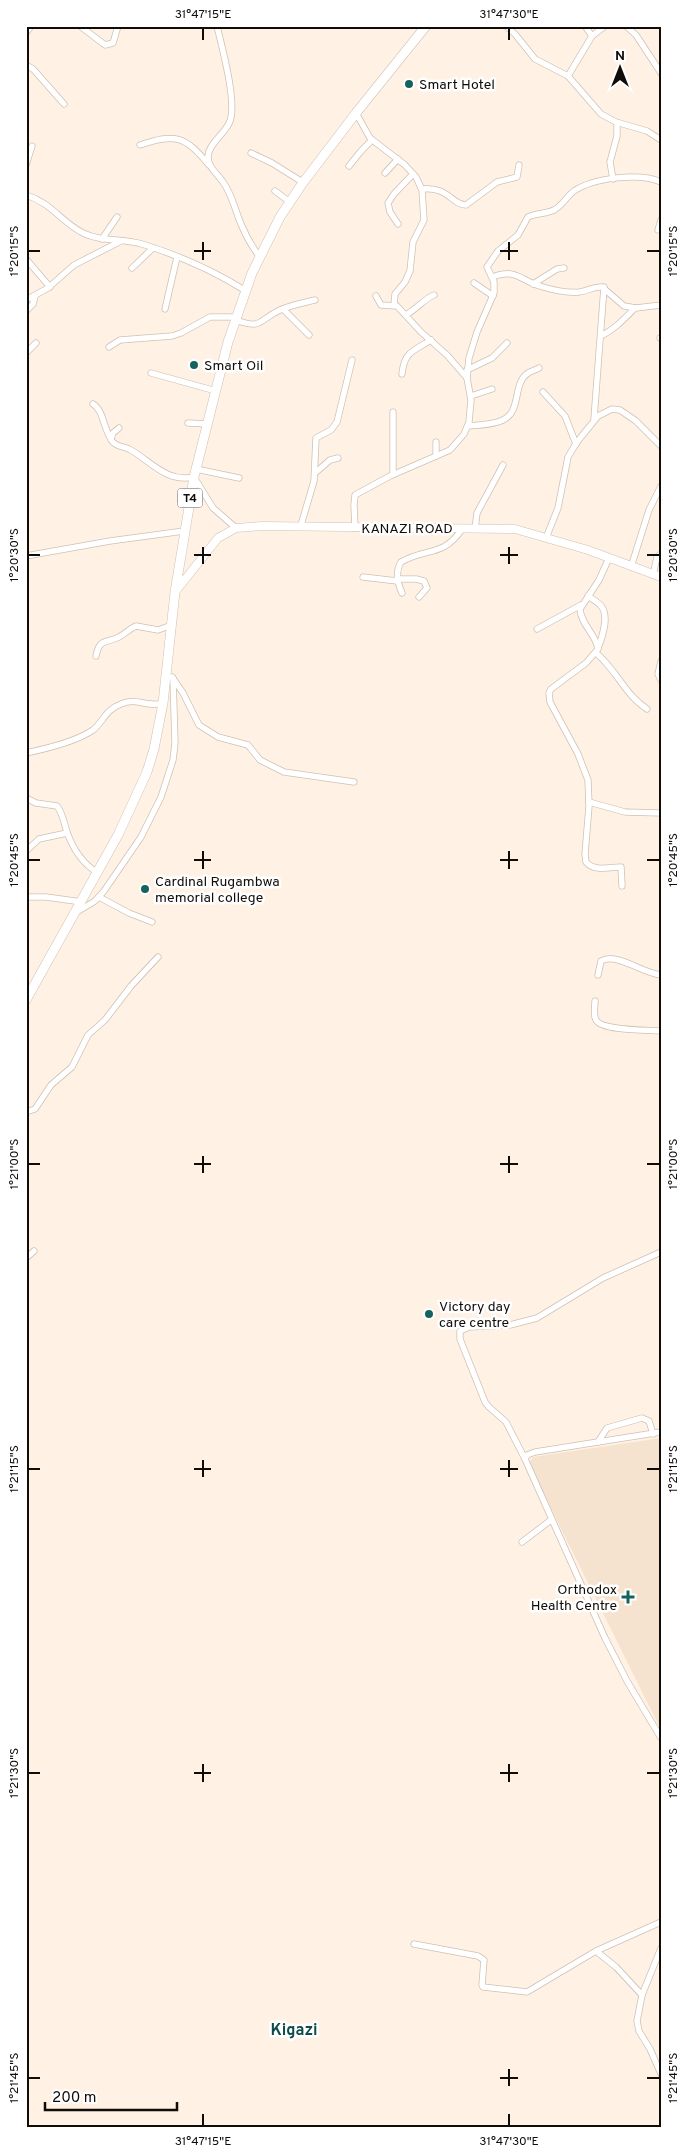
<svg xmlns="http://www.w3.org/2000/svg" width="687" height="2154" font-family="Overpass,sans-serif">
<rect width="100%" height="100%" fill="#fff1e3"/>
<polygon fill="#f6e3cf" points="661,1438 661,1730 529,1464 533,1457"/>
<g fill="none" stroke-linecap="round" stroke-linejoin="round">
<g stroke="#cfc1b4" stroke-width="7">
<g id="minor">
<polyline points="80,26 105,45 113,43 118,26"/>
<path d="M217 26C222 48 237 101 230 121 226 133 209 143 208 156 208 168 217 173 223 182 232 194 235 210 241 224 246 236 252 247 260 257"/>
<polyline points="506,26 515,34 535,59 568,76 601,114 616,122 647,131 661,140"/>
<polyline points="585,26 592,36"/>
<polyline points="626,26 636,35 661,73"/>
<polyline points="26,33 31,26"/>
<polyline points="26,65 33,69 64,104"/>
<polyline points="568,76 592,36 605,26"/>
<polyline points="356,113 370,138 405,165 416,177 422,190 424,220 413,242 410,271 405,282 395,294 394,305"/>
<path d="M140 145C176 133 185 136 209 165"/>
<polyline points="251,153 272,163 304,183"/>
<polyline points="26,165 32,146"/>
<polyline points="349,166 361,151 372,140"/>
<polyline points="385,173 398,159"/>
<polyline points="613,179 610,162 617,136 617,123"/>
<path d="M422 189C448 186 452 205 466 205L497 182 517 177 519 165"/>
<polyline points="275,191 290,202"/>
<path d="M26 195C52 203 61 222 83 233 101 242 122 238 142 244 178 255 214 271 246 291"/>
<polyline points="398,224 390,212 388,203 394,194 413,174"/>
<polyline points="658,230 661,220"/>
<polyline points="102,239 117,217"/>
<polyline points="26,259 50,287"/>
<polyline points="132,268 153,248"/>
<path d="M492 277C517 268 519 280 540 286 552 290 567 293 579 292 588 291 594 286 602 287L624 306 636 308 661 305"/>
<polyline points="474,283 493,296"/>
<polyline points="533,284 557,269 564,268"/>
<polyline points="26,300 48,288 74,265 121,241"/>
<polyline points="165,309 177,257"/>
<polyline points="283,309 309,335"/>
<polyline points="26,311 33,304 35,296"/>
<path d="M406 315C415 310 427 297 434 295"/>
<path d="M236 320C263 330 258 320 280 310 291 305 303 303 315 300"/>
<path d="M601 336C615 329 624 319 635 308"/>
<polyline points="660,338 661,338"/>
<polyline points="109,347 120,340 172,336 181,333 210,317 238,317"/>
<polyline points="26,353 36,343"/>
<polyline points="467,370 492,358 507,343"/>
<polyline points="151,373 216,391"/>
<path d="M402 374C404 352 413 351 431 340"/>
<path d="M467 378 469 358 477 332 494 293V282L487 267 498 251 518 235 528 217C536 213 546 214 554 210 562 206 567 196 574 191 593 178 640 172 661 182"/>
<polyline points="543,392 565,416 576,444"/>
<polyline points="471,396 492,389"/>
<path d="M93 404C104 411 103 428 112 441 116 447 123 446 129 449 151 461 166 483 194 477L213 508 236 528"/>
<polyline points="594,419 604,287"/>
<polyline points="188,423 208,424"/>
<path d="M468 426C479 425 493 425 503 420 522 411 512 384 528 373 531 371 536 370 539 368"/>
<polyline points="111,439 113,433 119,428"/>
<polyline points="436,442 436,456"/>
<polyline points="196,469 239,478"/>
<polyline points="315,473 330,460 338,458"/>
<polyline points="393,474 393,412"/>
<polyline points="301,525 314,481 316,438 331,430 337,422 352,360"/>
<polyline points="355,528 354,505 355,495 390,476 450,450 464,434 469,422 471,400 467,378 447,355 421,332 397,306 381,305 376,296"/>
<polyline points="475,529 477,513 503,465"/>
<polyline points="546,538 558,508 568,457 577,442 598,416 612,409 620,410 636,421 661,446"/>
<polyline points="26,556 110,541 184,531"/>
<path d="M609 558 599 580 580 609C581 625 596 634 598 649L586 663 551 689 549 693 550 702 578 754 588 780 589 806 585 854 586 862C594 872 610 867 621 867L622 886"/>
<polyline points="631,567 649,510 661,486"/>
<polyline points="653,575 657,557 661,554"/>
<polyline points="363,577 397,581"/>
<polyline points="397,579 416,579 424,581 427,588 419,597"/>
<path d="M402 593C397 582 395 572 401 562 426 547 443 558 462 529"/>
<path d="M588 596C593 600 601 603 603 609 608 619 602 638 598 648"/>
<polyline points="537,629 581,605"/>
<path d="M596 653C616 669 625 695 647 709"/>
<path d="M96 656C100 637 106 644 119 637 125 634 129 629 136 626L158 630 172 625"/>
<polyline points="661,661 658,674 661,680"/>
<polyline points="172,677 183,693 199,725 218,737 248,745 260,760 284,772 354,782"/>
<path d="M26 753C45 749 77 741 93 730 104 721 105 710 121 704 136 697 148 708 163 703"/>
<path d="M26 798 36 803 57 806C63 814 64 823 67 832 73 849 83 864 98 873"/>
<polyline points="589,802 625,812 661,813"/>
<polyline points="26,851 39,839 67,833"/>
<polyline points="26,897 46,897 82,902"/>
<polyline points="99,897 129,913 152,922"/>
<polyline points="75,913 95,901 104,891 141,837 161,797 173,760 175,743 173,678"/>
<path d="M598 975 601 961C616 952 642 973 661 975"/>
<path d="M595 1001C595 1006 593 1015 596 1020 602 1031 649 1030 661 1031"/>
<polyline points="26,1112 35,1109 51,1085 72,1067 88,1035 105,1020 131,986 158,957"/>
<polyline points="26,1258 34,1251"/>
<polyline points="661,1432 535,1452 527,1455 525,1459 605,1638 627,1681 661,1738"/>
<polyline points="598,1442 607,1428 642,1418 649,1421 653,1434"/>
<polyline points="525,1459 506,1422 489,1407 485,1402 460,1339 460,1331 469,1327 510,1325 537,1318 603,1278 661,1252"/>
<polyline points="522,1542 551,1520"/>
<polyline points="414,1944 478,1956 484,1960 482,1985 483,1987 527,1992 596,1951 661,1922"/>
<polyline points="661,1948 642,1995 637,2021 639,2031 650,2049 661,2074"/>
<polyline points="596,1951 616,1967 642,1995"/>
</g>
</g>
<g stroke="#cfc1b4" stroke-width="9">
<polyline id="secondary" points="175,592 218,538 236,528 262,526 515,529 588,550 661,577"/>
</g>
<g stroke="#cfc1b4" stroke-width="10">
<polyline id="trunk" points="26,1000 118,835 147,772 154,749 163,703 175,592 194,477 228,342 252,273 280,217 302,184 356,113 426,26"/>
</g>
<use href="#minor" stroke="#fff" stroke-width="5.5"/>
<use href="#secondary" stroke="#fff" stroke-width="8"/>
<use href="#trunk" stroke="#fff" stroke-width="9"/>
</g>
<path fill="none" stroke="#100c08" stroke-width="2" d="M203 28V40M509 28V40M203 242V260M509 242V260M28 251H40M194 251H211M500 251H518M647 251H660M203 547V564M509 547V564M28 555H40M194 555H211M500 555H518M647 555H660M203 851V869M509 851V869M28 860H40M194 860H211M500 860H518M647 860H660M203 1156V1173M509 1156V1173M28 1164H40M194 1164H211M500 1164H518M647 1164H660M203 1460V1477M509 1460V1477M28 1469H40M194 1469H211M500 1469H518M647 1469H660M203 1764V1782M509 1764V1782M28 1773H40M194 1773H211M500 1773H518M647 1773H660M509 2069V2086M28 2078H40M500 2078H518M647 2078H660M203 2114V2126M509 2114V2126"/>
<g fill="#14635f" stroke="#fff" stroke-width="2">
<circle cx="409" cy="84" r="5"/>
<circle cx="194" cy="365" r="5"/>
<circle cx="145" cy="889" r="5"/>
<circle cx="429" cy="1314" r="5"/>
<path d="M625.5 1589.5h5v5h5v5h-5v5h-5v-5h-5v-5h5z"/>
</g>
<g text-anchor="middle" stroke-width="5" stroke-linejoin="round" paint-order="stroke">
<rect fill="#fff" stroke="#585552" stroke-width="1" x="177.5" y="488.5" width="25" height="19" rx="4"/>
<g font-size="12" font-weight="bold" fill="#100c08">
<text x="190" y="502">T4</text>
</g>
<g font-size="14" fill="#100c08" stroke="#fff" text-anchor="start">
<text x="419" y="89">Smart Hotel</text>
<text x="204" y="370">Smart Oil</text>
<text x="155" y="886">Cardinal Rugambwa<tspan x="155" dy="16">memorial college</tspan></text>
<text x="439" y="1311">Victory day<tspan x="439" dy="16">care centre</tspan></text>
<text x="617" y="1594" text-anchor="end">Orthodox<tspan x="617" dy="16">Health Centre</tspan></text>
</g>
<g font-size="14" fill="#100c08" stroke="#fff">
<text x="407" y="533">KANAZI ROAD</text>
</g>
<g font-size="16" font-weight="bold" fill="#0e4c49" stroke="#fff">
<text x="294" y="2035">Kigazi</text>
</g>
</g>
<rect width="687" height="2154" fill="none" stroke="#ffffff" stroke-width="55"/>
<g transform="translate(620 68)" stroke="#ffffff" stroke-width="4" paint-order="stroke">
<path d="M0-4L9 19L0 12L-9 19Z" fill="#100c08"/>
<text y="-8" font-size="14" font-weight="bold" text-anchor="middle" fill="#100c08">N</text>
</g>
<path d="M45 2102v8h132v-8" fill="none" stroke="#100c08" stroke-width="2.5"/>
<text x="52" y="2102" font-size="15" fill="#100c08" stroke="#ffffff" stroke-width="4" paint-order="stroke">200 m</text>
<rect x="28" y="28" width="632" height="2098" fill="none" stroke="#100c08" stroke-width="2"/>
<g font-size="12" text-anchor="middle" fill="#100c08">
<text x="203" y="18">31°47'15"E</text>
<text x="509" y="18">31°47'30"E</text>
<text transform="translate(14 251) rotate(-90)" y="4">1°20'15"S</text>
<text transform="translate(673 251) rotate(-90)" y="4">1°20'15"S</text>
<text transform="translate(14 555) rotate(-90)" y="4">1°20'30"S</text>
<text transform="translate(673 555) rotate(-90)" y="4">1°20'30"S</text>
<text transform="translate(14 860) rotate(-90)" y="4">1°20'45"S</text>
<text transform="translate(673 860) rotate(-90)" y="4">1°20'45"S</text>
<text transform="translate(14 1164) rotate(-90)" y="4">1°21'00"S</text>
<text transform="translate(673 1164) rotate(-90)" y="4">1°21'00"S</text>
<text transform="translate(14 1469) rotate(-90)" y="4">1°21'15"S</text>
<text transform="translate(673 1469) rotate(-90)" y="4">1°21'15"S</text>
<text transform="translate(14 1773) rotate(-90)" y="4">1°21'30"S</text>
<text transform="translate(673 1773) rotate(-90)" y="4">1°21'30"S</text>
<text transform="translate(14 2078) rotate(-90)" y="4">1°21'45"S</text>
<text transform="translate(673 2078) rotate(-90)" y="4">1°21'45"S</text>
<text x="203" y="2145">31°47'15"E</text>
<text x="509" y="2145">31°47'30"E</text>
</g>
</svg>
